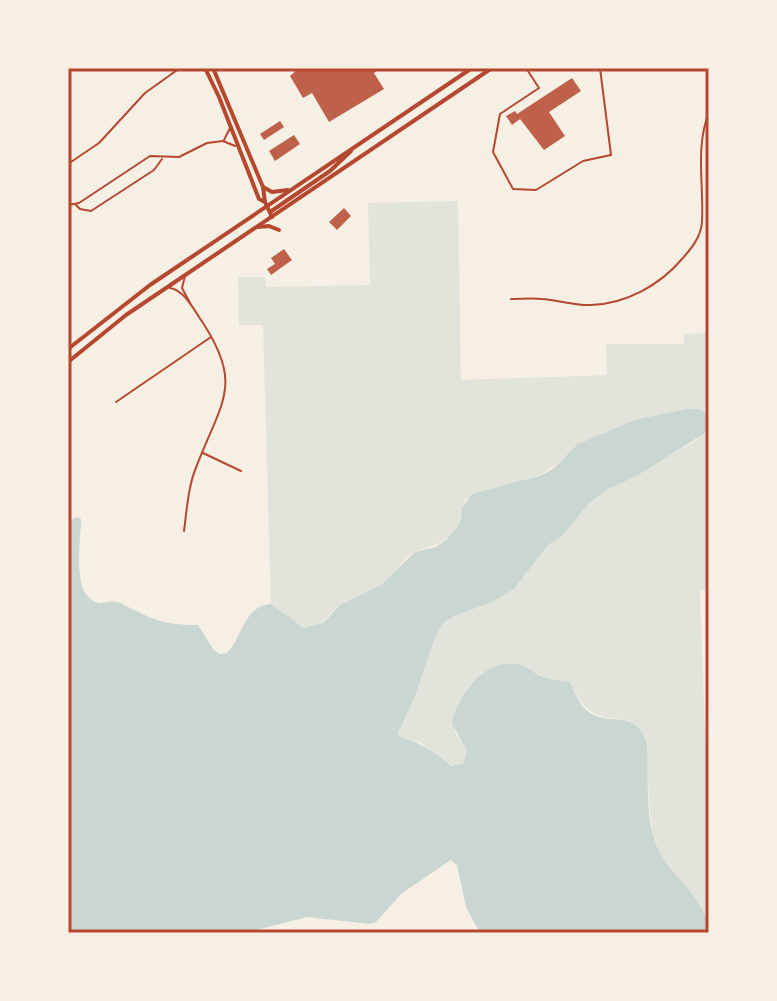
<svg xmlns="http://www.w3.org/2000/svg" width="777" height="1001" font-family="'PT Sans',sans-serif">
<rect width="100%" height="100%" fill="#f6efe4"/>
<path fill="#e2e4dc" d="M458 201 461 380 607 375 606 344H684V334L709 333V590L700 591 709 842V924L701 906 666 864 657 847 653 834 649 804 647 744 629 720C592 717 587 714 570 682L553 680 516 664 495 668 481 676 454 731 467 751 464 764C446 772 434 749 419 742 414 740 406 739 400 737L398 733 414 699 436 635 443 624 452 617 492 602 514 589 548 545 562 536 589 503 606 490 695 441 704 433 708 421 565 457C540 482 499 488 466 499 460 510 462 523 453 533 441 546 429 545 415 552 402 559 395 574 384 583 371 593 352 596 339 606 324 617 326 626 304 628L271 604 263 325H239L238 277H265L266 287 370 285 368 203Z"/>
<path fill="#c9d6d2" d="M686 409H698L705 412 708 421 705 433 638 475 606 490 589 503 562 536 548 545 514 589 492 602 452 617 443 624 436 635 414 699 398 733 400 737C422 743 434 752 451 766L463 764 467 751 452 724C456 697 485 658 516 664 524 665 532 671 539 675 549 679 559 681 570 682 574 690 579 703 585 709 607 730 635 705 647 744 649 777 644 818 658 849 671 878 709 900 709 933H480L466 907 457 865 451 860 402 893 376 922 370 924 307 917 244 933H68L70 520 77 517 81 519C81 539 71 594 96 602 104 605 111 599 120 603 154 619 158 625 198 625L213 649 219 654 227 653C243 637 243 606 271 604L304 628 323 623 340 605 381 585 415 552 436 547 447 539 456 529 461 519 462 508 472 494 539 476 553 469 578 444 635 420Z"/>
<g fill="#bf614a">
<polygon points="299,68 376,68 378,70 374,73 384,89 329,122 312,93 303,98 290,76"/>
<polygon points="572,78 581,91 549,112 565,136 544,150 520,119 512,125 506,116 515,111 517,114"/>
<polygon points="280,121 284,127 264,140 260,134"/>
<polygon points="294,135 300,144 275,161 269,151"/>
<polygon points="344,208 351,216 337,230 329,222"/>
<polygon points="284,249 292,260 271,275 267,269 275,264 271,258"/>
</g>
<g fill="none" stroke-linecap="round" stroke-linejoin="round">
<g stroke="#b5482f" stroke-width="2">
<polyline points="526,68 539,88 500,114 493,152 513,189 536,190 583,161 611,155 600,68"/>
<polyline points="224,140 230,128"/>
<polyline points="68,164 99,143 145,93 180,68"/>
<polyline points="68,205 79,203 150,156 179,157 207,143 223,141 235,146"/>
<polyline points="76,205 80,209 91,211 154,170 162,159"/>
<polyline points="185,276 182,288 190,303"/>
<path d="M170 288C183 290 192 306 199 317 245 384 222 400 197 465 188 486 187 509 184 531"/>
<path d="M511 299C521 299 532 298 542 299 558 300 575 306 591 305 626 304 660 285 682 259 691 249 701 237 702 222 704 185 695 147 709 112"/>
<polyline points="116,402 211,337"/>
<polyline points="203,453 241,471"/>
</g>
<g stroke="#b5482f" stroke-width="4">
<polyline points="205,68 219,97 259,199 265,202 272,217"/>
<polyline points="213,68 263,187 265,202"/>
<polyline points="263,187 272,192 288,190"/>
<polyline points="270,212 330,171 351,151"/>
<polyline points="258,227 269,226 279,230"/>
<polyline points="68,349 150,285 472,68"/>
<polyline points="68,362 126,315 492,68"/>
</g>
</g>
<rect width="777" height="1001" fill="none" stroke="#f6efe4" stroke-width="140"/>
<rect x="70" y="70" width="637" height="861" fill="none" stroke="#b5482f" stroke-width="3"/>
</svg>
